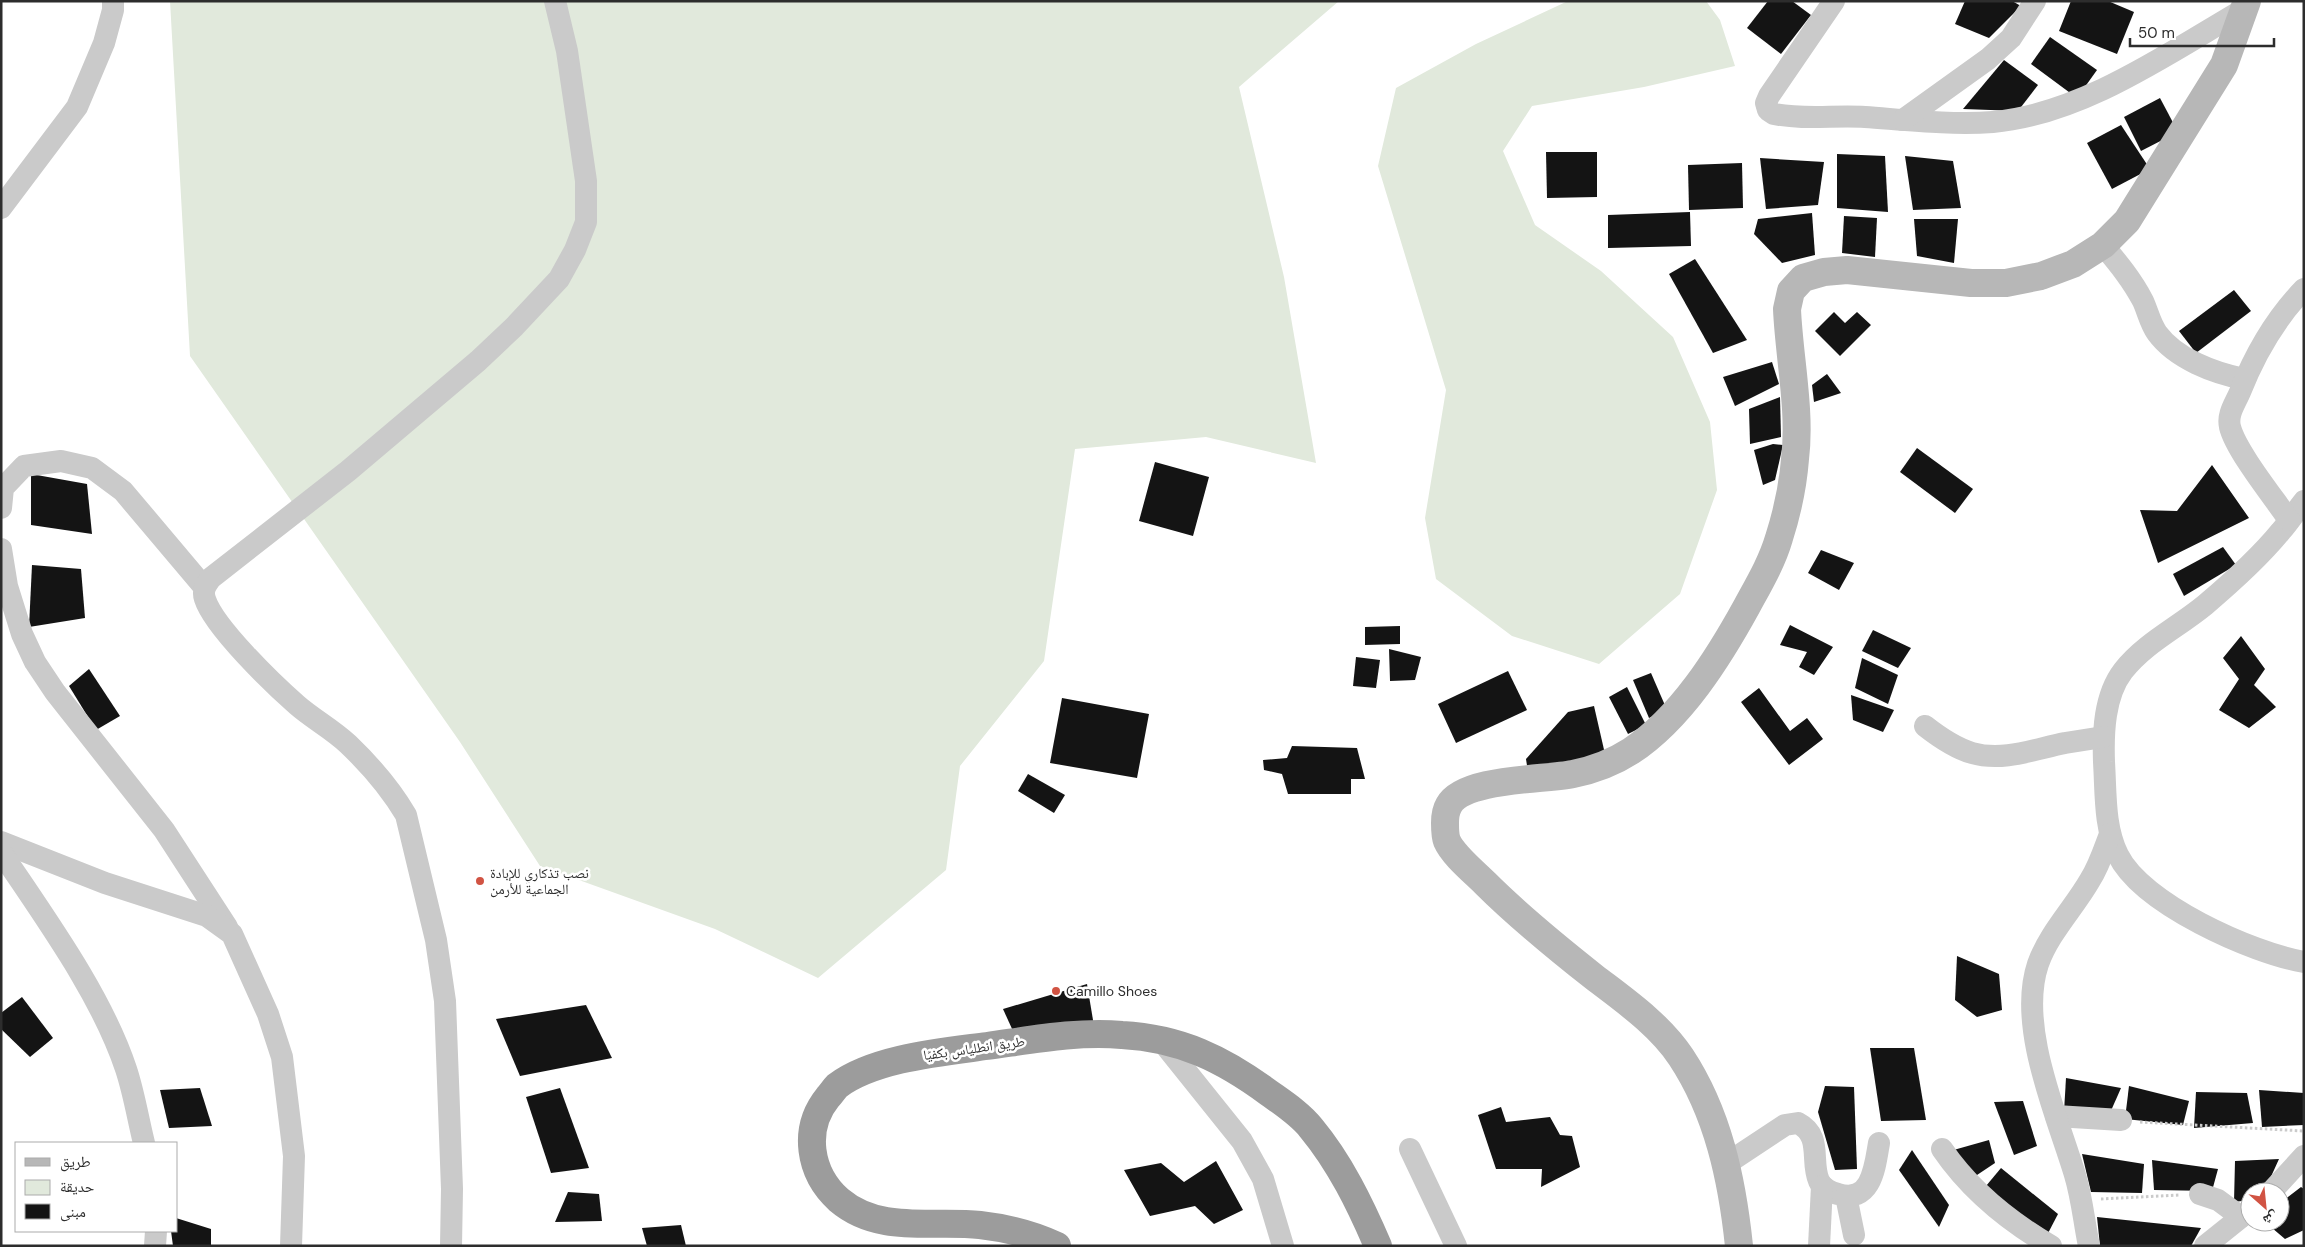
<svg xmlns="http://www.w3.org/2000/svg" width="2305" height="1247" font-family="'DM Sans','Noto Naskh Arabic',sans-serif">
<rect width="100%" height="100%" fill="#fff"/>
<g fill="#e1e9dc">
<polygon points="170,1 1339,1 1239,87 1284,277 1316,463 1206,437 1075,449 1044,661 960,766 946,870 818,978 715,929 540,866 460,742 190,356"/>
<polygon points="1568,1 1706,1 1720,20 1735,66 1644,87 1532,106 1503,151 1535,225 1601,271 1673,337 1710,422 1717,490 1680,594 1599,664 1512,636 1436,579 1425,518 1446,390 1378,166 1396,88 1476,44"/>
</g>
<g fill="#141414">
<polygon points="1768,1 1792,1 1811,15 1781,54 1747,28"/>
<polygon points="1965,1 2012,1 2021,6 1989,38 1955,24"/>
<polygon points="2071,1 2108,1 2134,12 2117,54 2059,31"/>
<polygon points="2050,37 2097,70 2077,98 2031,64"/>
<polygon points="2004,60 2038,85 2018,111 1963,109"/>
<polygon points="2160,98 2178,132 2141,151 2124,117"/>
<polygon points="2121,125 2150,169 2112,189 2087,143"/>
<polygon points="1546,152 1597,152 1597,197 1547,198"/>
<polygon points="1837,154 1885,156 1888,212 1837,208"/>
<polygon points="1905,156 1953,161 1961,208 1913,210"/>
<polygon points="1760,158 1824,162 1818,205 1766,209"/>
<polygon points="1742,163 1743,208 1689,210 1688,165"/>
<polygon points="1690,212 1691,246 1608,248 1608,215"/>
<polygon points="1812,213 1815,255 1782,263 1754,234 1758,219"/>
<polygon points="1844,216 1877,218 1875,257 1842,253"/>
<polygon points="1914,219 1958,219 1954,263 1917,256"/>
<polygon points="1695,259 1747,340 1713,353 1669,274"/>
<polygon points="2234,290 2251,311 2196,353 2179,331"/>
<polygon points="1834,312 1845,323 1857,312 1871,325 1840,356 1815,331"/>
<polygon points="1772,362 1779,384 1735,406 1723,377"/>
<polygon points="1827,374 1841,393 1814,402 1812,385"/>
<polygon points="1780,397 1781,437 1750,444 1749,409"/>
<polygon points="1773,444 1783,445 1775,480 1763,485 1754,450"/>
<polygon points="1917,448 1973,489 1955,513 1900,472"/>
<polygon points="1155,462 1209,477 1193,536 1139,521"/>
<polygon points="2212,465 2249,518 2158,563 2140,510 2177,511"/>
<polygon points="31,474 87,484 92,534 31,525"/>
<polygon points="2223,547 2236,565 2184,596 2173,574"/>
<polygon points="1821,550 1854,563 1839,590 1808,573"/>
<polygon points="32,565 81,569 85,618 29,627"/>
<polygon points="1790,625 1833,647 1814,675 1799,667 1807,652 1780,645"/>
<polygon points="1400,626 1400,644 1365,645 1365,627"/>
<polygon points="1873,630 1911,648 1898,668 1862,651"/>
<polygon points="2241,636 2265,669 2254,685 2276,707 2249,728 2219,710 2239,679 2223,658"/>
<polygon points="1389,649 1421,657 1415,680 1390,681"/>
<polygon points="1356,657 1380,660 1376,688 1353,686"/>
<polygon points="1862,658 1898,675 1888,704 1855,688"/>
<polygon points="89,669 120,716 96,730 69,686"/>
<polygon points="1508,671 1527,710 1456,743 1438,704"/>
<polygon points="1651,673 1667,710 1649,718 1633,680"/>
<polygon points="1627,687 1646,725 1628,734 1609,697"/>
<polygon points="1759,688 1790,731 1807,718 1823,739 1789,765 1741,702"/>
<polygon points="1851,695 1894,710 1883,732 1853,720"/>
<polygon points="1062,698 1149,714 1137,778 1050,763"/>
<polygon points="1594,706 1605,754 1528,772 1526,759 1568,712"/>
<polygon points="1292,746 1357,748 1365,779 1351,779 1351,794 1288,794 1282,774 1264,770 1263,760 1287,758"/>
<polygon points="1028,774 1065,795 1054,813 1018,791"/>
<polygon points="1957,956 1999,974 2002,1010 1977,1017 1955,1000"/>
<polygon points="1087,984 1094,1026 1013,1031 1003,1009"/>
<polygon points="22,997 53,1038 30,1057 1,1029 1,1013"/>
<polygon points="586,1005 612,1058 520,1076 496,1019"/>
<polygon points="1870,1048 1914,1048 1926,1120 1881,1121"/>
<polygon points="2066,1078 2121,1088 2110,1113 2064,1112"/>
<polygon points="1825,1086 1854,1087 1857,1169 1835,1170 1818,1112"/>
<polygon points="2129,1086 2189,1101 2183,1125 2125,1119"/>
<polygon points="200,1088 212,1126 169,1128 160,1090"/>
<polygon points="560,1088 589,1168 551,1173 526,1097"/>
<polygon points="2259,1090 2304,1093 2304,1125 2262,1127"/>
<polygon points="2196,1092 2247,1093 2253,1123 2194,1128"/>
<polygon points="2023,1101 2037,1146 2014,1155 1994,1102"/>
<polygon points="1501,1107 1506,1122 1550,1117 1560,1135 1572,1136 1580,1167 1541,1187 1542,1169 1496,1169 1478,1115"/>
<polygon points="1989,1140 1995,1163 1968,1181 1950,1151"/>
<polygon points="1912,1150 1949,1205 1939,1227 1899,1170"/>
<polygon points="2082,1154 2144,1164 2142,1193 2091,1192"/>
<polygon points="2279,1159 2264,1192 2250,1192 2250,1200 2234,1202 2235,1161"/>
<polygon points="2152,1160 2218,1169 2212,1191 2154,1190"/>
<polygon points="1216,1161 1243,1210 1214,1224 1195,1206 1150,1216 1124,1170 1161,1163 1184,1182"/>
<polygon points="2001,1168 2058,1214 2045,1239 1981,1192"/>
<polygon points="2301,1187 2304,1189 2304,1230 2285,1239 2265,1222 2280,1222 2280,1203"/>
<polygon points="568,1192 599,1194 602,1221 555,1222"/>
<polygon points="2097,1217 2201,1228 2191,1246 2100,1246"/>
<polygon points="176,1218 211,1229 211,1246 173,1246 171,1231 176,1231"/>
<polygon points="681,1225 686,1246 647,1246 642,1228"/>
</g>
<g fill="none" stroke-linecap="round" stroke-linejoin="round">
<g stroke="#cacaca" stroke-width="3" stroke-dasharray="2.5 2.5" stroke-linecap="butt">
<polyline points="2140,1122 2304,1131"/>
<polyline points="2101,1199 2180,1195"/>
</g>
<g stroke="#cacaca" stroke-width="22">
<path d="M1834 1 1769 96 1766 103 1768 110 1774 114C1804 120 1835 115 1865 117 1907 120 1951 125 1993 122 2083 114 2170 52 2246 8"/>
<polyline points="1903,120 1988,59 2011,38 2035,1"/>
<polyline points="1,208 77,107 104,43 113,10 113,1"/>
<path d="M2103 245C2118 263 2132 280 2143 301 2148 312 2150 323 2157 333 2176 359 2214 373 2244 379"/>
<path d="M2304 501C2296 511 2289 522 2281 531 2259 558 2231 583 2205 605 2177 628 2145 643 2123 671 2104 696 2103 733 2104 762 2106 793 2104 827 2118 855 2142 904 2252 953 2304 962"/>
<polyline points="1,508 3,488 24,466 61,461 92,468 123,491 204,587"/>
<path d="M2289 520C2274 498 2236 451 2230 427 2227 414 2235 404 2240 392 2255 354 2276 318 2304 289"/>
<polyline points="1,549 7,586 22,634 35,662 55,692 164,830 227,927"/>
<path d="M1925 726C1939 737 1955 748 1972 753 2003 762 2035 749 2065 743 2077 741 2090 739 2103 737"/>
<polyline points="1,842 105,883 207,916 232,934 268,1014 282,1057 294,1156 291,1246"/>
<path d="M1 852C45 918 101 994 126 1069 134 1093 138 1119 144 1143"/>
<polyline points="1161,1040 1242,1141 1263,1179 1283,1246"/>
<polyline points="2056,1116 2121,1120"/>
<polyline points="1410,1149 1456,1246"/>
<path d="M1942 1149C1970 1190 2008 1221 2051 1246"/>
<path d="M1726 1164 1785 1125 1798 1123C1823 1136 1810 1161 1819 1181 1823 1189 1830 1192 1838 1194 1872 1204 1875 1166 1879 1143"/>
<polyline points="2271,1192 2304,1156"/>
<polyline points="2200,1194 2218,1200 2241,1217"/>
<polyline points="1846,1196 1854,1235"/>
<polyline points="155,1246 156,1231"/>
<path d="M451 1246 452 1189 445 1001 436 940 406 815C390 788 370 765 348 744 332 729 313 719 297 705 273 684 214 627 205 599 202 590 206 585 211 578L348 471 478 361 514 327 559 279 575 250 586 222V181L567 51 555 1"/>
<polyline points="1819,1246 1822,1186"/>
<path d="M2089 1246C2084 1222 2082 1198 2075 1175 2057 1115 2017 1026 2038 964 2049 933 2074 908 2090 880 2099 866 2104 850 2110 834"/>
<polyline points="2205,1246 2250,1210"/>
</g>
<path stroke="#b7b7b7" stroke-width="28" d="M1739 1246C1732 1179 1718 1113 1681 1057 1659 1024 1624 1000 1594 977 1556 947 1519 917 1485 883 1474 872 1453 855 1447 841 1445 836 1445 829 1445 823 1445 817 1446 810 1449 805 1464 778 1544 780 1573 774 1593 770 1614 762 1631 751 1681 718 1719 657 1747 606 1759 584 1772 562 1779 538 1787 513 1793 485 1795 459 1801 411 1789 357 1787 309L1791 291 1803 278 1824 272 1847 270 1971 283H2006L2041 276 2073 264 2103 245 2127 221 2224 65 2247 1"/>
<path stroke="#9c9c9c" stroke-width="28" d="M1057 1246C1034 1235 1006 1228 980 1225 932 1220 879 1234 839 1200 809 1173 802 1129 828 1097 831 1094 834 1089 837 1086 874 1058 943 1052 987 1046 1031 1040 1077 1031 1122 1035 1180 1038 1223 1059 1269 1093 1283 1103 1300 1114 1311 1128 1340 1163 1360 1204 1378 1246"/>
</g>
<g fill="#d15343" stroke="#fff" stroke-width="2">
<circle cx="480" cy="881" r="5"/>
<circle cx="1056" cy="991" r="5"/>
</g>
<g text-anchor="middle" stroke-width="5" stroke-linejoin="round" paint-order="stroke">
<g font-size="14" fill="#2d2d2d" stroke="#fff" text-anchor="start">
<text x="490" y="878">نصب تذكاري للإبادة<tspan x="490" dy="16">الجماعية للأرمن</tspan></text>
<text x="1066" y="996">Camillo Shoes</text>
</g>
<g font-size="14" fill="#2d2d2d" stroke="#fff">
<text transform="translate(974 1048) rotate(-8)" y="5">طريق انطلياس بكفيّا</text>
</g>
</g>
<rect width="2305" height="1247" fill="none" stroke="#2d2d2d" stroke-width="5"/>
<rect x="15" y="1142" width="162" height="90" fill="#ffffff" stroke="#ababab"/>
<rect x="25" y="1158" width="25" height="8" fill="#b7b7b7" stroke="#ababab"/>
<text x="60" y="1167" font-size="15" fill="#2d2d2d">طريق</text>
<rect x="25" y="1180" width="25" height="15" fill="#e1e9dc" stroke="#ababab"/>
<text x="60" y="1192" font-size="15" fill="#2d2d2d">حديقة</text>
<rect x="25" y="1204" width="25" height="15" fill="#141414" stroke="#ababab"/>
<text x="60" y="1217" font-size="15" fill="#2d2d2d">مبنى</text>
<g transform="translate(2265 1207) rotate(153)"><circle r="24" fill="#ffffff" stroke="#ababab"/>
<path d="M0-4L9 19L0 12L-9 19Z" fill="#d15343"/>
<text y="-8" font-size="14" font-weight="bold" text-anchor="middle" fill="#2d2d2d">ش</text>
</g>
<path d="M2130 38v8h144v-8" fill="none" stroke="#2d2d2d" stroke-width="2.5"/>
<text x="2138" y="38" font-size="15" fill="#2d2d2d" stroke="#ffffff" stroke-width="4" paint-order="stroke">50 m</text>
</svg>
